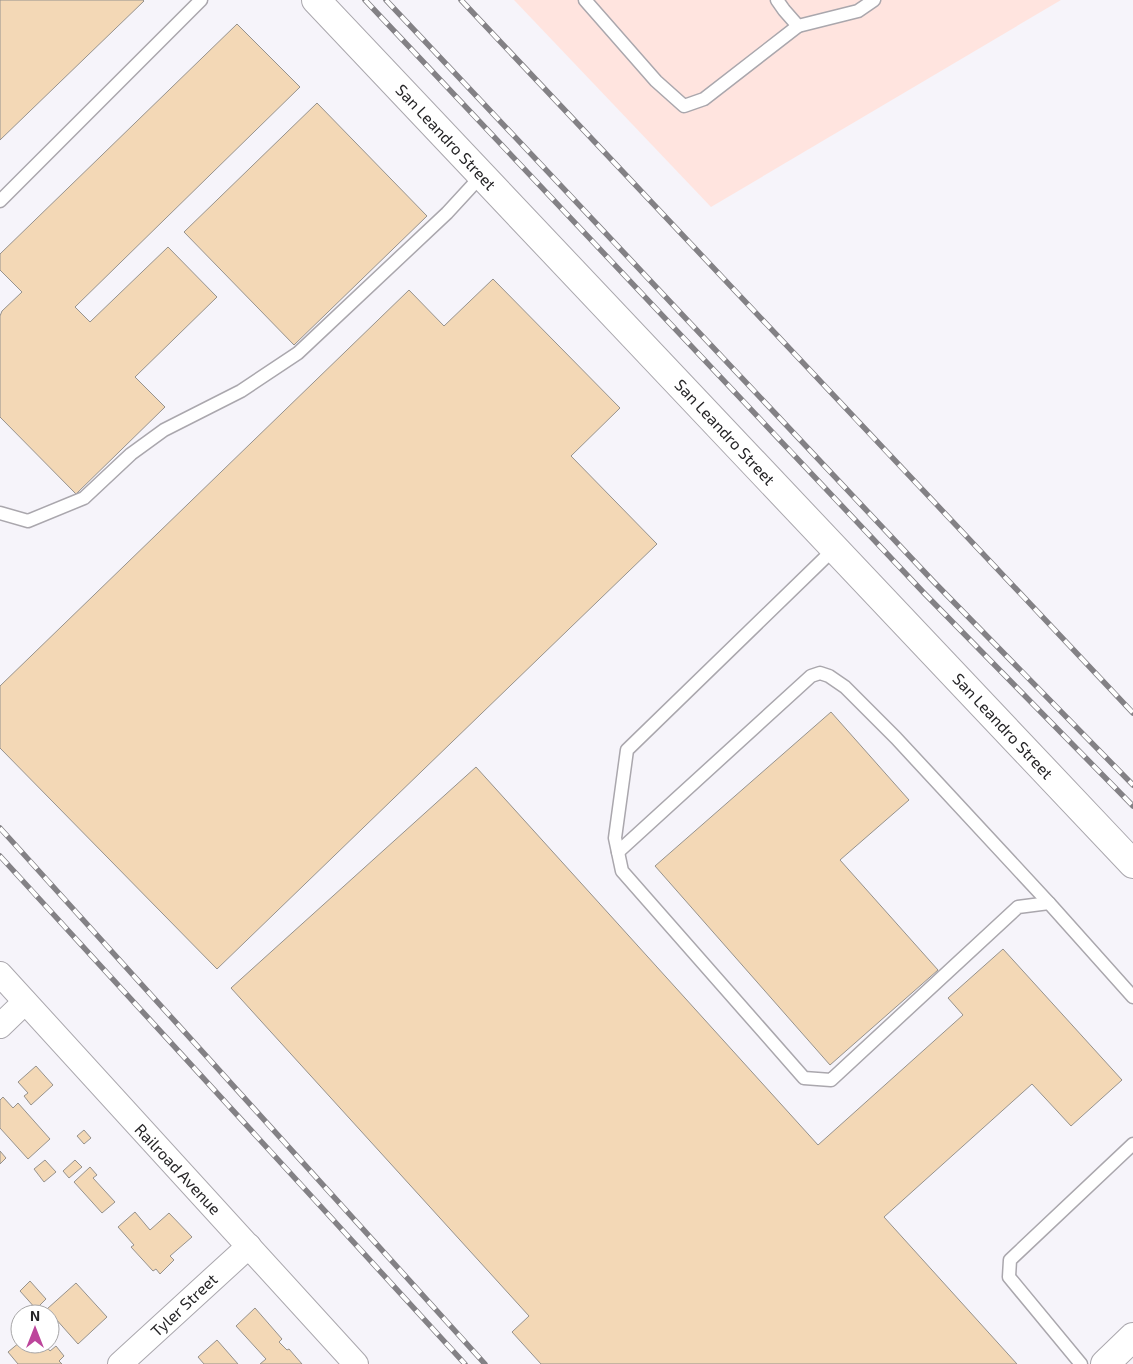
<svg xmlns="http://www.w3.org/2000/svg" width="1133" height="1364" font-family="'Exo 2',sans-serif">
<rect width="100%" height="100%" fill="#f6f4fa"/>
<polygon fill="#ffe4df" points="514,0 1061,0 711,207"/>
<g fill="#f3d8b6" stroke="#96928d">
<polygon points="0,0 143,0 144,1 0,140"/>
<polygon points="237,24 300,87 75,307 90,322 168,247 217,297 135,377 165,407 76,494 0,417 0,316 2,311 22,292 0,270 0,254"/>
<polygon points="317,103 427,216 294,345 184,232"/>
<polygon points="493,279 620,408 571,456 657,544 217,969 0,748 0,686 409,290 444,326"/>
<polygon points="831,712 909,800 840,860 938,970 830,1065 655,866"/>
<polygon points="476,767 818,1145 963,1015 948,998 1003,949 1122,1080 1071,1126 1032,1084 884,1217 1017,1364 541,1364 512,1332 529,1316 231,988"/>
<polygon points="36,1066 53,1085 31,1105 24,1096 28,1093 18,1082"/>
<polygon points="3,1097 13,1108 18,1103 50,1139 28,1159 0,1128 0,1100"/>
<polygon points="84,1130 91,1138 84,1144 77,1136"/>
<polygon points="0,1151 6,1158 0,1164"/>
<polygon points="45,1160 56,1172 44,1182 34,1169"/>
<polygon points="75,1160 82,1167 69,1178 63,1171"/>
<polygon points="90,1167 97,1175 93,1178 115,1202 102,1213 74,1182"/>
<polygon points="135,1212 150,1230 169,1213 192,1237 170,1256 174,1260 160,1274 156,1269 153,1271 131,1247 134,1245 118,1227"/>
<polygon points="30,1281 46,1299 36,1309 20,1291"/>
<polygon points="76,1283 107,1317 78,1344 47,1309"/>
<polygon points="255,1308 282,1339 279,1342 287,1350 289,1349 302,1364 260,1364 266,1359 236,1326"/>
<polygon points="217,1340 238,1364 204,1364 198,1357"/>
<polygon points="20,1342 20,1344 44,1344 50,1351 56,1346 64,1356 59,1361 62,1364 18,1364 8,1352"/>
</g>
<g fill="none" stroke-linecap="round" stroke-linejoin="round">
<g stroke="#aaa7ad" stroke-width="15">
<g id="service">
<polyline points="585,0 656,81 684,106 704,99 798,26"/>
<polyline points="777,0 784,10 798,26 858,11 874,0"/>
<polyline points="0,201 201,0"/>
<polyline points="0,513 28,521 84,498 131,454 164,430 241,391 298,353 447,213 482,175"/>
<polyline points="835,548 627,750 615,838 622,871 804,1078 831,1080 1018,907 1049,903 1133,997"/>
<polyline points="618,852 811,676 820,673 829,676 845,687 896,738 1049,903"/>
<polyline points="1081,1364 1009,1277 1010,1260 1133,1144"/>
</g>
</g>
<g stroke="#aaa7ad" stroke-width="26">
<g id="minor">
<polyline points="0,974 356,1364"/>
<polyline points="0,1026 25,1002"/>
<polyline points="120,1364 249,1246"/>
</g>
</g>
<g stroke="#aaa7ad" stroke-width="30">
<polyline id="secondary" points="316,0 1133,864"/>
</g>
<g stroke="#aaa7ad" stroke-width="30">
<polyline id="primary" points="1105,1364 1133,1337"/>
</g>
<use href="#service" stroke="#fff" stroke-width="12"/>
<use href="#minor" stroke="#fff" stroke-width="24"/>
<use href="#secondary" stroke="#fff" stroke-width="28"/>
<use href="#primary" stroke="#fff" stroke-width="28"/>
<g stroke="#838185" stroke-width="5.5">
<g id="rail">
<polyline points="365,0 924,593 1133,806"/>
<polyline points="386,0 933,581 1133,785"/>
<polyline points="461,0 1133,713"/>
<polyline points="0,828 485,1364"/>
<polyline points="0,856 465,1364"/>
</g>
</g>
<use href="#rail" stroke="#fff" stroke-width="4" stroke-dasharray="11" stroke-linecap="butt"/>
</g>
<g text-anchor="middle" stroke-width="4" stroke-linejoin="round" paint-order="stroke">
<g font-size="16" fill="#252426" stroke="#fff">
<text transform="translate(446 137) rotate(47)" y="6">San Leandro Street</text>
<text transform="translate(725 432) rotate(47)" y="6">San Leandro Street</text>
<text transform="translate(1003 726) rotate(47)" y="6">San Leandro Street</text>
<text transform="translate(178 1169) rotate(47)" y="6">Railroad Avenue</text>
<text transform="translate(184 1305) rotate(-43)" y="6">Tyler Street</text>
</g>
</g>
<g transform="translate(35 1329)"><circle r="24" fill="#ffffff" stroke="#a8a7a8"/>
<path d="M0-4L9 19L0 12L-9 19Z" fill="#bd459b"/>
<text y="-8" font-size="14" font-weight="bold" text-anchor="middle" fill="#252426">N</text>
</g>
</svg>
